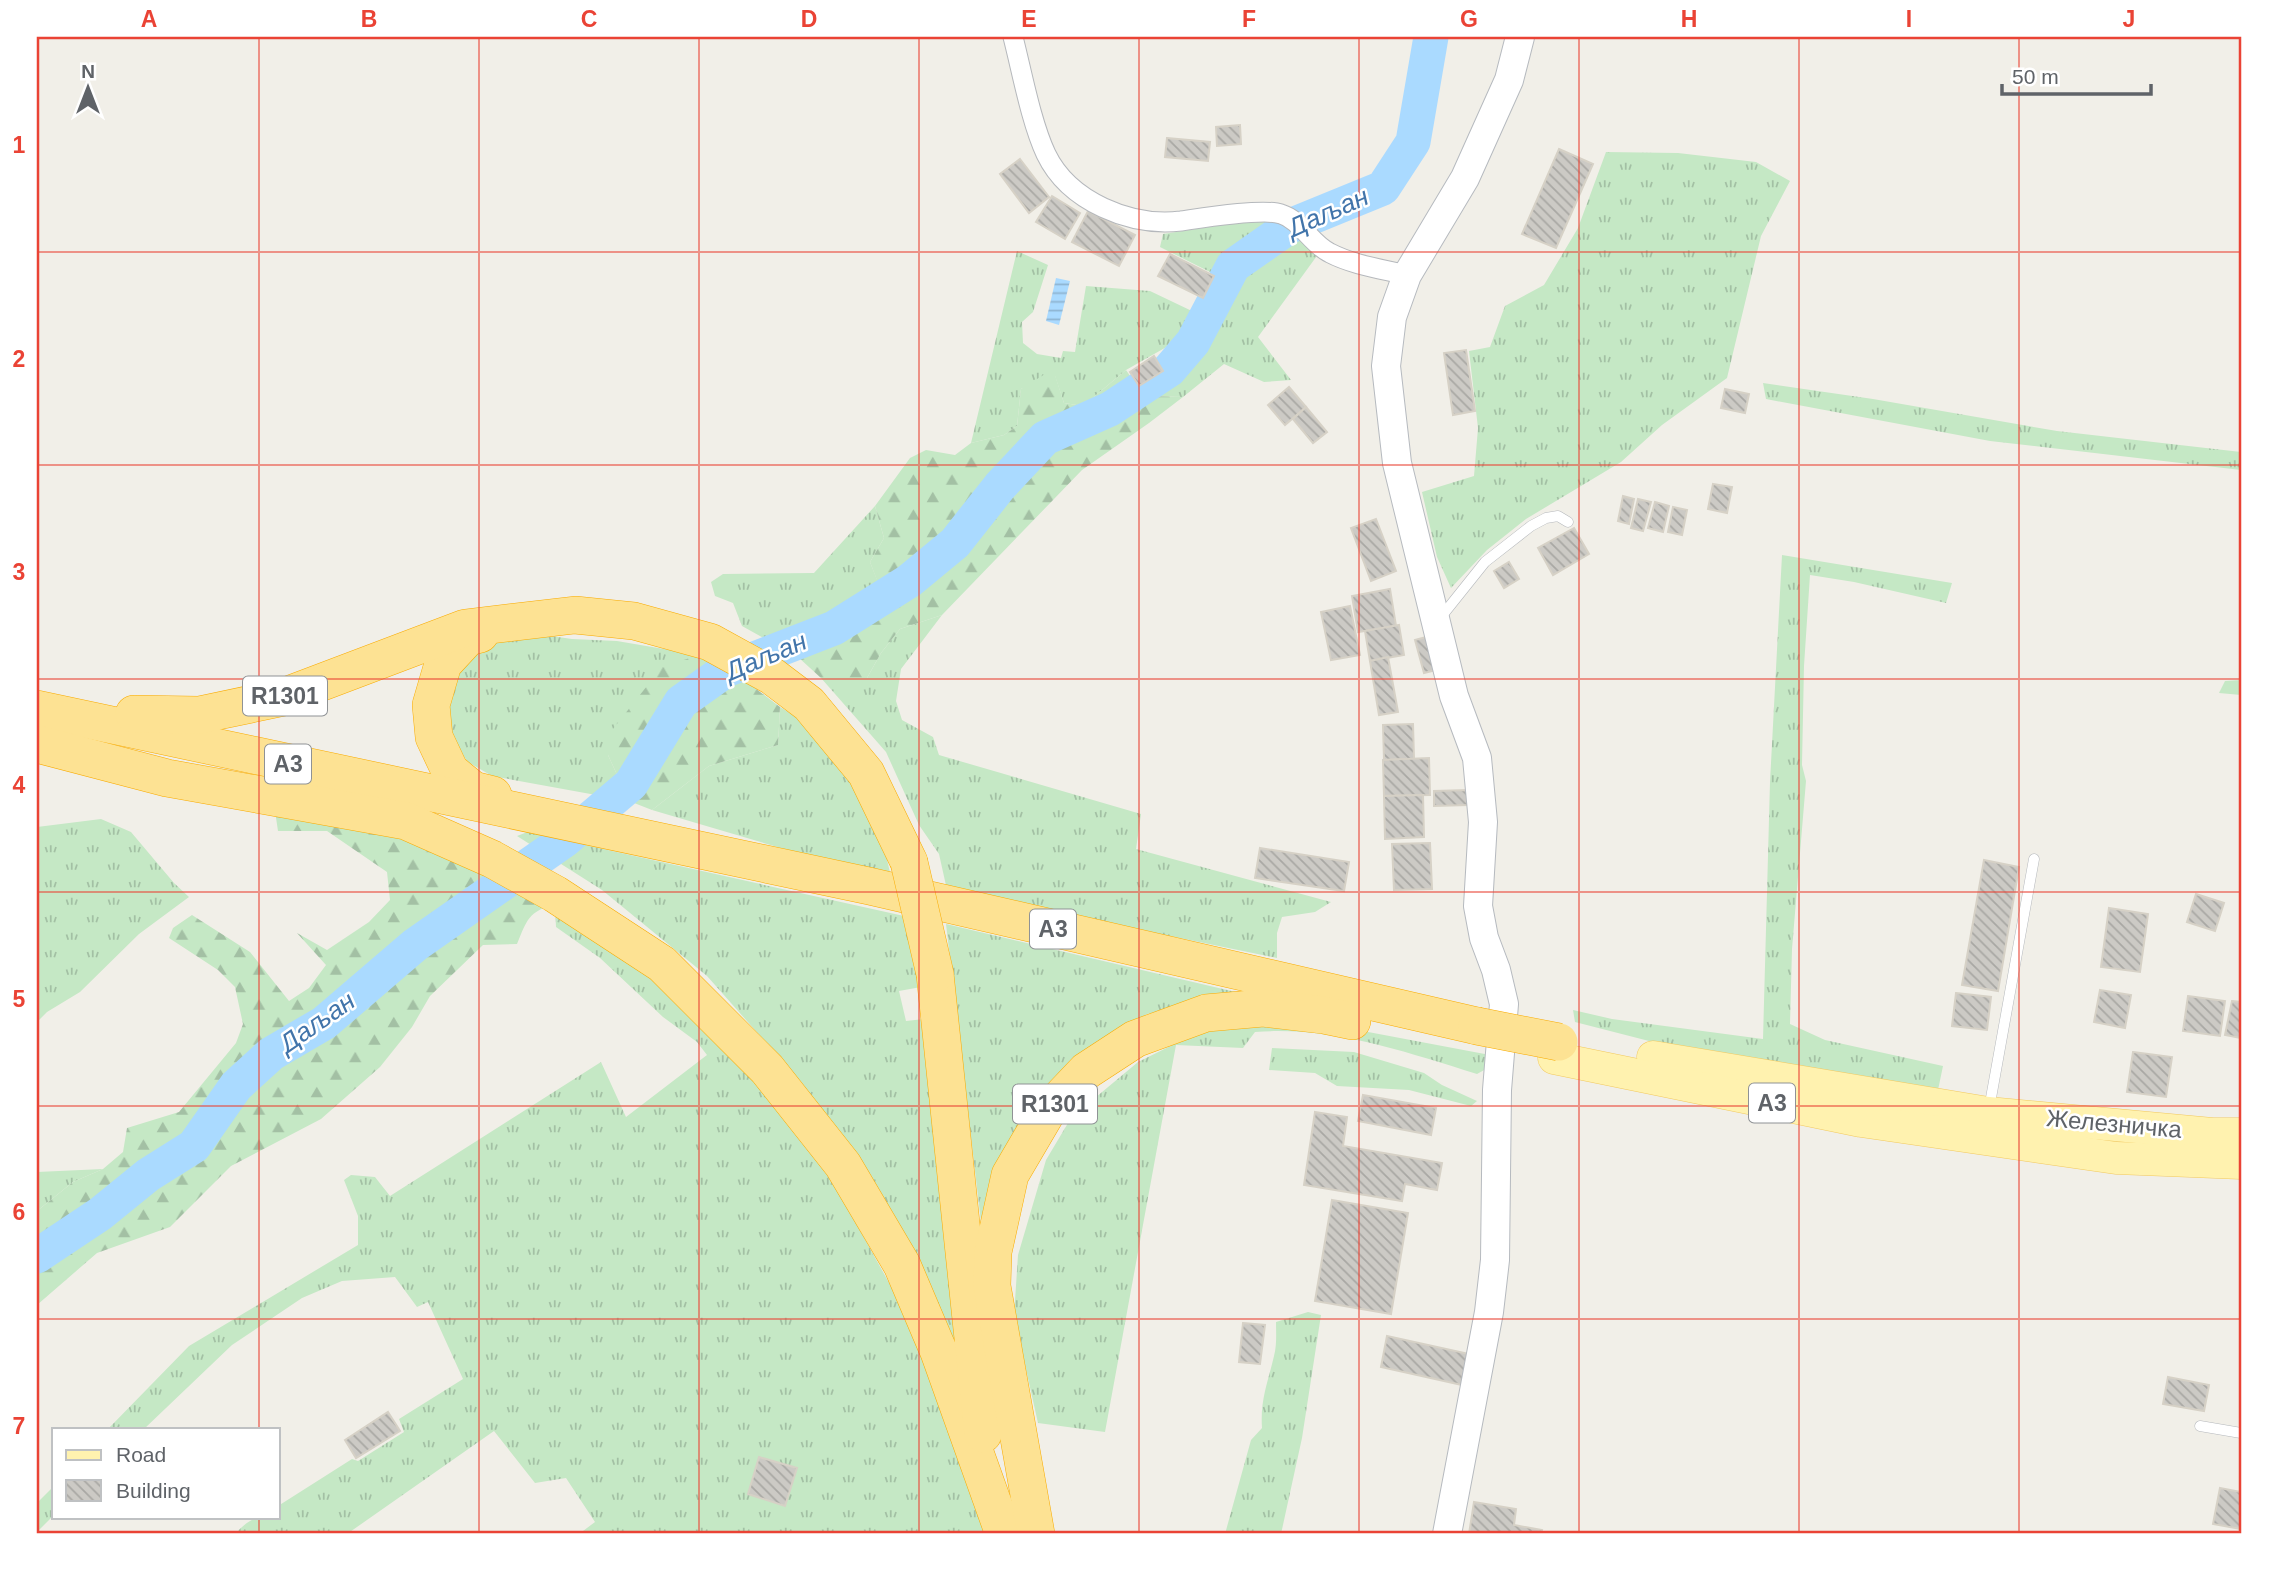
<svg xmlns="http://www.w3.org/2000/svg" width="2278" height="1571" font-family="Helvetica,sans-serif">
<defs>
<pattern id="grass-tufts" width="24" height="20" patternUnits="userSpaceOnUse" patternTransform="scale(1.75)"><rect width="24" height="20" fill="#c5e8c5"/><path d="M3 7l-1-3M5 7V3M7 7l1-3M15 17l-1-3M17 17v-4M19 17l1-3" fill="none" stroke="#a3c0a4"/></pattern>
<pattern id="forest-firs" width="22" height="20" patternUnits="userSpaceOnUse" patternTransform="scale(1.75)"><rect width="22" height="20" fill="#c5e8c5"/><path d="M5 1l3.5 6h-7zM16 11l3.5 6h-7z" fill="#a3c0a4"/></pattern>
<pattern id="water-rules" width="6" height="5" patternUnits="userSpaceOnUse" patternTransform="scale(1.75)"><rect width="6" height="5" fill="#aadaff"/><path d="M0 2.5h6" fill="none" stroke="#8eb4d2"/></pattern>
<pattern id="building-back-hatch" width="6" height="6" patternUnits="userSpaceOnUse" patternTransform="scale(1.75)"><rect width="6" height="6" fill="#cccac5"/><path d="M-1 5l2 2M0 0l6 6M5-1l2 2" fill="none" stroke="#a9a8a4"/></pattern>
</defs>
<rect width="100%" height="100%" fill="#f1efe8"/>
<g fill="url(#grass-tufts)">
<polygon points="1606,152 1678,153 1756,162 1790,181 1761,236 1727,378 1662,425 1621,462 1526,519 1487,550 1451,588 1437,557 1422,492 1474,476 1478,428 1469,351 1490,347 1505,306 1544,285 1578,228"/>
<polygon points="1267,218 1282,221 1319,253 1258,337 1291,380 1264,382 1224,364 1183,397 1143,396 1168,379 1190,357 1177,341 1126,370 1083,406 1064,403 1055,376 1021,389 1017,426 1004,435 971,443 1017,251 1048,265 1033,312 1022,322 1023,343 1037,354 1061,358 1063,351 1075,352 1086,286 1150,291 1194,312 1201,311 1218,276 1160,247 1163,234"/>
<polygon points="1763,383 1873,399 2057,431 2241,452 2241,470 1990,441 1766,399"/>
<polygon points="875,506 884,538 870,562 878,582 833,617 792,636 798,657 742,626 733,603 715,596 711,582 723,574 814,573"/>
<polygon points="1782,555 1952,583 1946,603 1854,582 1810,575 1804,666 1802,765 1806,781 1792,949 1790,1024 1825,1040 1943,1066 1938,1090 1649,1041 1575,1022 1573,1010 1612,1019 1763,1039 1770,782"/>
<polygon points="942,615 901,669 896,701 902,720 933,737 939,755 1141,814 1136,849 1331,902 1315,912 1282,917 1277,933 1277,958 947,890 939,854 919,825 886,752 821,678 867,678 881,653 900,629"/>
<polygon points="530,633 572,639 617,641 699,655 608,755 629,801 492,776 468,762 452,742 446,688 459,661 494,640"/>
<polygon points="2241,680 2241,695 2219,693 2225,681"/>
<polygon points="780,707 805,722 837,754 880,829 891,877 876,876 652,810 709,766 778,745"/>
<polygon points="101,819 131,832 174,883 189,897 139,934 80,992 47,1012 37,1022 37,827"/>
<polygon points="530,831 585,845 904,916 921,987 899,991 906,1021 924,1019 968,1389 946,1324 893,1213 802,1083 707,976 602,890 517,836"/>
<path d="M555 904 621 946 766 1086 836 1187 924 1346 994 1534H579L595 1522 566 1478 535 1483 494 1431 347 1534H235C251 1517 256 1517 278 1517V1506L352 1459 358 1461 404 1432 399 1419 463 1379 428 1302 417 1307 395 1277 342 1281 302 1298 232 1345 144 1429H108L189 1346 358 1245V1216L344 1180 351 1175 375 1177 390 1196 601 1062 626 1117 707 1055 697 1042 663 1017 600 958 556 927Z"/>
<polygon points="946,924 1240,993 1147,1014 1082,1053 994,1172 981,1222"/>
<path d="M1310 1021 1490 1055 1486 1069 1477 1074C1405 1052 1332 1026 1255 1032L1243 1048 1176 1045 1105 1432 1038 1423 1014 1316 1018 1255 1046 1160 1071 1118 1138 1062 1213 1025Z"/>
<polygon points="1272,1048 1354,1052 1424,1073 1442,1085 1477,1101 1471,1106 1409,1090 1337,1086 1315,1073 1269,1070"/>
<polygon points="103,1169 73,1182 37,1211 37,1172"/>
<path d="M1308 1312 1321 1315 1302 1438 1281 1534H1225L1251 1440 1262 1428C1260 1400 1268 1382 1274 1356 1277 1345 1276 1333 1276 1322Z"/>
<polygon points="54,1486 54,1515 37,1532 37,1503"/>
</g>
<g fill="url(#forest-firs)">
<polygon points="1126,370 1144,396 1183,397 1149,423 1082,470 942,615 900,629 881,653 867,678 821,678 798,657 792,636 833,617 878,583 870,562 884,538 875,506 910,458 926,450 955,455 971,443 1004,435 1017,426 1021,389 1045,374 1055,375 1064,403 1083,406"/>
<polygon points="699,655 747,682 780,707 778,745 709,766 652,810 629,801 608,755 609,734 662,667"/>
<path d="M275 811 351 815 555 904C528 912 527 920 517 944L483 945 430 996 412 1027 380 1067 321 1119 231 1166 170 1227 97 1253 37 1305V1211L73 1182 103 1169 123 1152 127 1128 179 1112 236 1043 243 1024 235 987 218 970 169 938 173 928 192 915 250 952 289 1001 309 988 326 965 297 933 327 950 369 922 390 900 387 872 327 831H278Z"/>
</g>
<polygon fill="url(#water-rules)" points="1056,278 1070,281 1059,325 1046,321"/>
<g fill="none" stroke-linecap="round" stroke-linejoin="round">
<polyline stroke="#aadaff" stroke-width="35" points="37,1256 100,1214 148,1175 194,1146 236,1086 271,1054 324,1023 415,945 565,840 631,784 681,702 726,670 834,628 909,581 955,543 1000,486 1045,438 1110,409 1169,370 1193,342 1233,266 1290,226 1383,188 1413,142 1431,37"/>
</g>
<g fill="url(#building-back-hatch)" stroke="#d6d1c6" stroke-width="2">
<polygon points="1240,125 1241,144 1217,146 1216,127"/>
<polygon points="1167,138 1210,142 1208,161 1165,157"/>
<polygon points="1559,149 1593,164 1556,248 1522,234"/>
<polygon points="1020,159 1049,197 1029,213 1000,174"/>
<polygon points="1052,196 1080,213 1065,239 1036,222"/>
<polygon points="1088,211 1135,235 1119,266 1072,242"/>
<polygon points="1170,254 1214,276 1203,298 1158,276"/>
<polygon points="1466,350 1475,411 1453,415 1444,353"/>
<polygon points="1154,356 1163,371 1139,386 1130,372"/>
<polygon points="1289,387 1306,407 1285,425 1268,405"/>
<polygon points="1725,389 1749,394 1745,413 1721,408"/>
<polygon points="1306,407 1327,432 1313,443 1293,419"/>
<polygon points="1713,484 1732,487 1727,513 1708,509"/>
<polygon points="1623,496 1634,499 1629,524 1618,521"/>
<polygon points="1638,499 1651,502 1643,531 1631,528"/>
<polygon points="1655,502 1669,506 1663,532 1648,528"/>
<polygon points="1673,507 1687,510 1682,535 1668,532"/>
<polygon points="1376,519 1396,571 1371,581 1351,528"/>
<polygon points="1574,528 1589,554 1553,575 1538,548"/>
<polygon points="1509,562 1519,579 1504,588 1494,571"/>
<polygon points="1390,589 1396,626 1358,632 1352,596"/>
<polygon points="1350,606 1360,655 1331,660 1321,612"/>
<polygon points="1399,625 1404,655 1370,661 1365,631"/>
<polygon points="1430,636 1440,669 1424,673 1415,640"/>
<polygon points="1388,657 1398,712 1379,715 1370,661"/>
<polygon points="1413,724 1414,759 1384,760 1383,725"/>
<polygon points="1429,758 1430,795 1384,796 1383,760"/>
<polygon points="1468,790 1468,805 1434,806 1434,791"/>
<polygon points="1423,795 1424,837 1385,839 1384,796"/>
<polygon points="1430,843 1432,889 1394,890 1392,844"/>
<polygon points="1260,848 1349,862 1344,891 1255,878"/>
<polygon points="1984,860 2019,867 1998,991 1962,985"/>
<polygon points="2196,894 2224,903 2215,931 2187,922"/>
<polygon points="2109,908 2148,914 2140,972 2101,967"/>
<polygon points="2100,990 2131,995 2125,1028 2094,1022"/>
<polygon points="1956,993 1991,997 1987,1030 1952,1026"/>
<polygon points="2188,996 2225,1001 2220,1036 2183,1031"/>
<polygon points="2232,1001 2241,1002 2241,1038 2225,1035"/>
<polygon points="2133,1052 2172,1057 2166,1097 2127,1092"/>
<polygon points="1363,1095 1436,1108 1431,1135 1358,1121"/>
<polygon points="1315,1112 1347,1117 1343,1146 1442,1163 1437,1190 1405,1184 1402,1201 1304,1185"/>
<polygon points="1332,1200 1408,1213 1391,1314 1315,1301"/>
<polygon points="1243,1323 1265,1325 1260,1364 1239,1362"/>
<polygon points="1387,1336 1469,1354 1462,1385 1381,1367"/>
<polygon points="2168,1377 2209,1385 2204,1411 2163,1404"/>
<polygon points="388,1412 400,1431 356,1458 345,1440"/>
<polygon points="759,1457 797,1468 785,1506 748,1494"/>
<polygon points="2220,1488 2241,1492 2241,1529 2213,1524"/>
<polygon points="1474,1502 1516,1509 1514,1525 1542,1530 1541,1534 1469,1534"/>
</g>
<g fill="none" stroke-linecap="round" stroke-linejoin="round">
<g stroke="#b5b8bc" stroke-width="11">
<g id="lane">
<polyline points="1441,617 1485,562 1531,526 1546,518 1558,516 1568,522"/>
<polyline points="1989,1109 2034,859"/>
<polyline points="2200,1426 2241,1433"/>
</g>
</g>
<g stroke="#b5b8bc" stroke-width="21">
<path id="street" d="M1013 37C1022 72 1031 122 1046 154 1069 202 1131 227 1181 221 1202 218 1263 208 1281 214 1301 220 1311 244 1330 253 1353 265 1382 269 1407 275"/>
</g>
<g stroke="#b6babf" stroke-width="30">
<polyline id="secondary" points="1447,1534 1489,1312 1495,1260 1497,1090 1504,1004 1496,970 1484,938 1478,906 1483,822 1477,758 1454,696 1397,463 1386,366 1392,317 1407,275 1465,178 1509,80 1520,37"/>
</g>
<g stroke="#f2c960" stroke-width="33">
<g id="primary">
<polyline points="1653,1057 1988,1113 2212,1134 2241,1134"/>
<polyline points="1554,1058 1861,1121 2116,1158 2241,1163"/>
</g>
</g>
<g stroke="#f9ab00" stroke-width="38">
<g id="highway">
<polyline points="480,634 468,637 443,664 431,705 434,737 450,771 473,790 493,795"/>
<polyline points="37,709 869,886 1477,1026"/>
<polyline points="134,714 199,715 280,698 465,628 575,615 634,621 710,642 772,676 809,704 866,773 909,862"/>
<polyline points="37,744 167,778 406,821 492,859 555,894 662,964 767,1069 843,1165 902,1265 939,1352 1004,1534"/>
<polyline points="935,974 983,1434"/>
<polyline points="1036,1534 992,1286 993,1252 1010,1175 1047,1112 1086,1071 1135,1039 1206,1013 1263,1008 1323,1015 1352,1021"/>
</g>
</g>
<use href="#lane" stroke="#fff" stroke-width="10"/>
<use href="#street" stroke="#fff" stroke-width="19"/>
<use href="#secondary" stroke="#fff" stroke-width="28"/>
<use href="#primary" stroke="#fff2af" stroke-width="32"/>
<use href="#highway" stroke="#fde293" stroke-width="37"/>
<g stroke="#f9ab00" stroke-width="38" stroke-linecap="butt">
<g id="highway-bridge">
<polyline points="909,862 935,974"/>
<polyline points="1477,1026 1559,1042"/>
</g>
</g>
<use href="#highway-bridge" stroke="#fde293" stroke-width="37"/>
</g>
<path fill="none" stroke="#ea4335" stroke-width="2" stroke-opacity="0.55" d="M259 37V1429M479 37V1534M699 37V1534M919 37V1534M1139 37V1534M1359 37V1534M1579 37V1534M1799 37V1534M2019 37V1534M37 252H2241M37 465H2241M37 679H2241M37 892H2241M37 1106H2241M37 1319H2241M259 1517V1534"/>
<g text-anchor="middle" stroke-width="5" stroke-linejoin="round" paint-order="stroke">
<g fill="#fff" stroke="#8f9295" stroke-width="2">
<rect x="243" y="676.5" width="84" height="39" rx="5"/>
<rect x="265" y="744.5" width="46" height="39" rx="5"/>
<rect x="1030" y="909.5" width="46" height="39" rx="5"/>
<rect x="1749" y="1083.5" width="46" height="39" rx="5"/>
<rect x="1013" y="1084.5" width="84" height="39" rx="5"/>
</g>
<g font-size="23" font-weight="bold" fill="#5f6368">
<text x="285" y="704">R1301</text>
<text x="288" y="772">A3</text>
<text x="1053" y="937">A3</text>
<text x="1772" y="1111">A3</text>
<text x="1055" y="1112">R1301</text>
</g>
<g font-size="24" fill="#5f6368" stroke="#fff">
<text transform="translate(2114 1124) rotate(5)" y="8">Железничка</text>
</g>
<g font-size="26" font-style="italic" fill="#4174aa" stroke="#fff">
<text transform="translate(1328 212) rotate(-24)" y="9">Даљан</text>
<text transform="translate(766 656) rotate(-23)" y="9">Даљан</text>
<text transform="translate(317 1022) rotate(-35)" y="9">Даљан</text>
</g>
</g>
<rect width="2278" height="1571" fill="none" stroke="#ffffff" stroke-width="77"/>
<rect x="52" y="1428" width="228" height="91" fill="#ffffff" stroke="#bfc1c3" stroke-width="2"/>
<rect x="66" y="1450" width="35" height="10" fill="#fff2af" stroke="#bfc1c3" stroke-width="2"/>
<text x="116" y="1462" font-size="21" fill="#5f6368">Road</text>
<rect x="66" y="1480" width="35" height="21" fill="url(#building-back-hatch)" stroke="#bfc1c3" stroke-width="2"/>
<text x="116" y="1498" font-size="21" fill="#5f6368">Building</text>
<g transform="translate(88 88)" stroke="#ffffff" stroke-width="5" paint-order="stroke">
<path d="M0-5L12 26L0 18L-12 26Z" fill="#5f6368"/>
<text y="-10" font-size="19" font-weight="bold" text-anchor="middle" fill="#5f6368">N</text>
</g>
<path d="M2002 84v10h149v-10" fill="none" stroke="#5f6368" stroke-width="3.5"/>
<text x="2012" y="84" font-size="21" fill="#5f6368" stroke="#ffffff" stroke-width="5" paint-order="stroke">50 m</text>
<rect x="38" y="38" width="2202" height="1494" fill="none" stroke="#ea4335" stroke-width="2.5"/>
<g font-size="23" text-anchor="middle" font-weight="bold" fill="#ea4335">
<text x="149" y="27">A</text>
<text x="369" y="27">B</text>
<text x="589" y="27">C</text>
<text x="809" y="27">D</text>
<text x="1029" y="27">E</text>
<text x="1249" y="27">F</text>
<text x="1469" y="27">G</text>
<text x="1689" y="27">H</text>
<text x="1909" y="27">I</text>
<text x="2129" y="27">J</text>
<text x="19" y="153">1</text>
<text x="19" y="367">2</text>
<text x="19" y="580">3</text>
<text x="19" y="793">4</text>
<text x="19" y="1007">5</text>
<text x="19" y="1220">6</text>
<text x="19" y="1434">7</text>
</g>
</svg>
